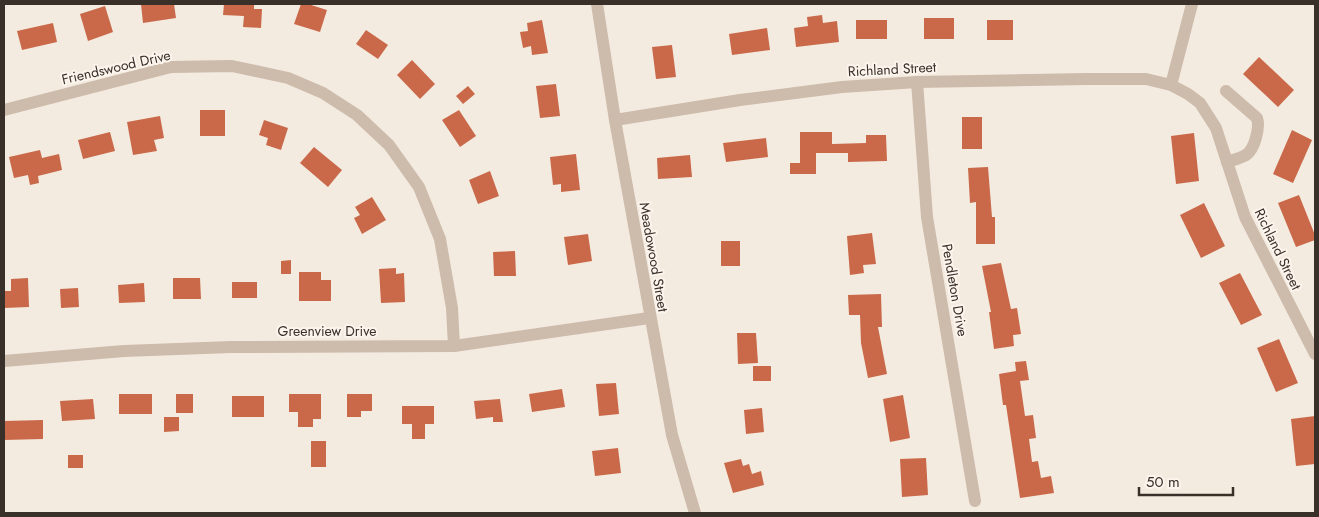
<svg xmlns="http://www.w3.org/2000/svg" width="1319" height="517" font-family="Jost,sans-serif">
<rect width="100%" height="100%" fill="#f4ebe0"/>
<g fill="#c96949">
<polygon points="141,4 174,4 176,18 143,23"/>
<polygon points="224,4 254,4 254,9 262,9 261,28 243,27 244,16 223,15"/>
<polygon points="301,4 308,4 327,10 320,32 294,24"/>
<polygon points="105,6 113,32 88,41 80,14"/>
<polygon points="822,15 823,23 837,21 839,42 796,47 794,28 808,26 807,17"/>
<rect x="924" y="18" width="30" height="21"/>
<polygon points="542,20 548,53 532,55 531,46 523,48 520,32 528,31 527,23"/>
<rect x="856" y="20" width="31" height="19"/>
<rect x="987" y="20" width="26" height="20"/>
<polygon points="53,23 57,42 22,50 17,31"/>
<polygon points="767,28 770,50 732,55 729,34"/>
<polygon points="366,30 388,45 378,59 356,44"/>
<polygon points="672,45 676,77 656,79 652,47"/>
<polygon points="1259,57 1294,90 1278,107 1243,74"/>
<polygon points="412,60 435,84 420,99 397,75"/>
<polygon points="556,84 560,116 540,118 536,86"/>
<polygon points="468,86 475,94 463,104 456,96"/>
<rect x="200" y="110" width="25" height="26"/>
<polygon points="459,110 476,136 460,147 442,120"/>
<polygon points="160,116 164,138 154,140 157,151 133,155 127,122"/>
<rect x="962" y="117" width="20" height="32"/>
<polygon points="264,120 288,128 281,150 266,145 268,138 259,135"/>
<polygon points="1292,130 1312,140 1293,183 1273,174"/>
<polygon points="110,132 115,151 83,159 78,140"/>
<polygon points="800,132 832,132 832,144 866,143 866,135 886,135 887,161 848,162 848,153 816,153 816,174 790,174 790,163 800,163"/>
<polygon points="1194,133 1199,181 1176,184 1171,136"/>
<polygon points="766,138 768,157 726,162 723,143"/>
<polygon points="314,147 342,170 328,187 300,163"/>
<polygon points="40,150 42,158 59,154 62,170 38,176 39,183 30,185 28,175 14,178 9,157"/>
<polygon points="576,154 580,190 561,192 561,184 553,185 550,157"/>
<polygon points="690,155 692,177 658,179 657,158"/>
<polygon points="988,167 992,217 995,217 995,244 976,244 976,202 970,203 968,168"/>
<polygon points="490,171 499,196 478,204 469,180"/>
<polygon points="1299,195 1315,235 1315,240 1296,247 1278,203"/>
<polygon points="372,197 386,220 362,234 354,218 360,215 355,207"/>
<polygon points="1204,203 1225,246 1201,258 1180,215"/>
<polygon points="872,233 876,264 863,265 864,273 850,275 847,236"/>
<polygon points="588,234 592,261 568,265 564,237"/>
<rect x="721" y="241" width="19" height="25"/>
<polygon points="515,251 516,276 494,276 493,252"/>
<polygon points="291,260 291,274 281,274 281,261"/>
<polygon points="1001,263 1011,309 1017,308 1021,334 1013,335 1014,346 994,349 989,312 991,312 982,266"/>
<polygon points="396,268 396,274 404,273 405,302 381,303 379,269"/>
<polygon points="299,272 321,272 321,280 331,280 331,301 299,301"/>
<polygon points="1240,273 1262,315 1241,325 1219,283"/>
<polygon points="28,278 29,307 4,308 4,291 11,291 11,279"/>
<polygon points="173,278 200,278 201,299 173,299"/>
<rect x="232" y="282" width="25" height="16"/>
<polygon points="144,283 145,302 119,303 118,285"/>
<polygon points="78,288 79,307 61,308 60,289"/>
<polygon points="881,294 882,327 878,327 887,374 868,378 861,343 860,315 849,315 848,295"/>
<polygon points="737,333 756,333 758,363 738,364"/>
<polygon points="1279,339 1298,383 1276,392 1257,348"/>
<polygon points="1026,361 1029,380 1020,381 1025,416 1033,415 1036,438 1029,439 1032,462 1038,461 1041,478 1051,476 1054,493 1020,498 1006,405 1003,405 999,374 1016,371 1015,362"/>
<rect x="753" y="366" width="18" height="15"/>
<polygon points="616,383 619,414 599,416 596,384"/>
<polygon points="562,389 565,407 532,412 529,394"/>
<rect x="119" y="394" width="33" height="20"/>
<rect x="176" y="394" width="17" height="19"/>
<polygon points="289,394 321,394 321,419 313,419 313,427 298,427 298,412 289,412"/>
<polygon points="347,394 372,394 372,411 361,411 361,417 347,417"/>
<polygon points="903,395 910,438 890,442 883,399"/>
<rect x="232" y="396" width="32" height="21"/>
<polygon points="93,399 95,419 62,421 60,401"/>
<polygon points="500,399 503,422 493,422 493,417 476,419 474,401"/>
<polygon points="402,406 434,406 434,424 425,424 425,439 412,439 412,424 402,424"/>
<polygon points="762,408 764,432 746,434 744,410"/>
<polygon points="1315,416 1315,464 1296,466 1291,419"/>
<polygon points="164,417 179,417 179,431 164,432"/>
<polygon points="43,420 43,439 4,440 4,421"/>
<rect x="311" y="441" width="15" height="26"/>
<polygon points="618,448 621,473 595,476 592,451"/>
<rect x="68" y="455" width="15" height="13"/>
<polygon points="926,458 928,495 902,497 900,459"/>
<polygon points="741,459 743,466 749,464 752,474 761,471 764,485 733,493 724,463"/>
</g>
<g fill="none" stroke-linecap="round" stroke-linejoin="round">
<g stroke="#cdbbab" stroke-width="12">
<polyline points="597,4 615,120 672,435 695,513"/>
<polyline points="917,82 927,217 975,501"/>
<polyline points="1171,85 1192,4"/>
<path d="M1226 91 1257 118C1260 127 1255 149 1246 155 1241 158 1233 160 1227 162"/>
<polyline points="4,110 171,67 232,66 288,78 323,93 357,115 389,145 419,187 440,239 452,308 454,346"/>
<polyline points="615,120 740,100 842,87 917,82 1088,79 1146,79 1171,85 1188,94 1200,103 1216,128 1245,217 1315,354"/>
<polyline points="4,361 124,351 231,347 454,346 649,318"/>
</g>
</g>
<g text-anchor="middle" stroke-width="4" stroke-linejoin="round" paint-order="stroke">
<g font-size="14" fill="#3a302a" stroke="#fbf5ed">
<text transform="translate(116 67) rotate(-13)" y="5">Friendswood Drive</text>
<text transform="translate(892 69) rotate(-3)" y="5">Richland Street</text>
<text transform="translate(1278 249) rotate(64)" y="5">Richland Street</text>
<text transform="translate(654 257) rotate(80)" y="5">Meadowood Street</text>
<text transform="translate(955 290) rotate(80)" y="5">Pendleton Drive</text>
<text x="327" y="336">Greenview Drive</text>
</g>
</g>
<rect width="1319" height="517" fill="none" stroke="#3a302a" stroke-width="10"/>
<path d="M1139 487v8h94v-8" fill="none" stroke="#3a302a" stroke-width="2.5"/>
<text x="1146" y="487" font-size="15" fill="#3a302a" stroke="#fbf5ed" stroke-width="4" paint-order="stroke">50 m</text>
</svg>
